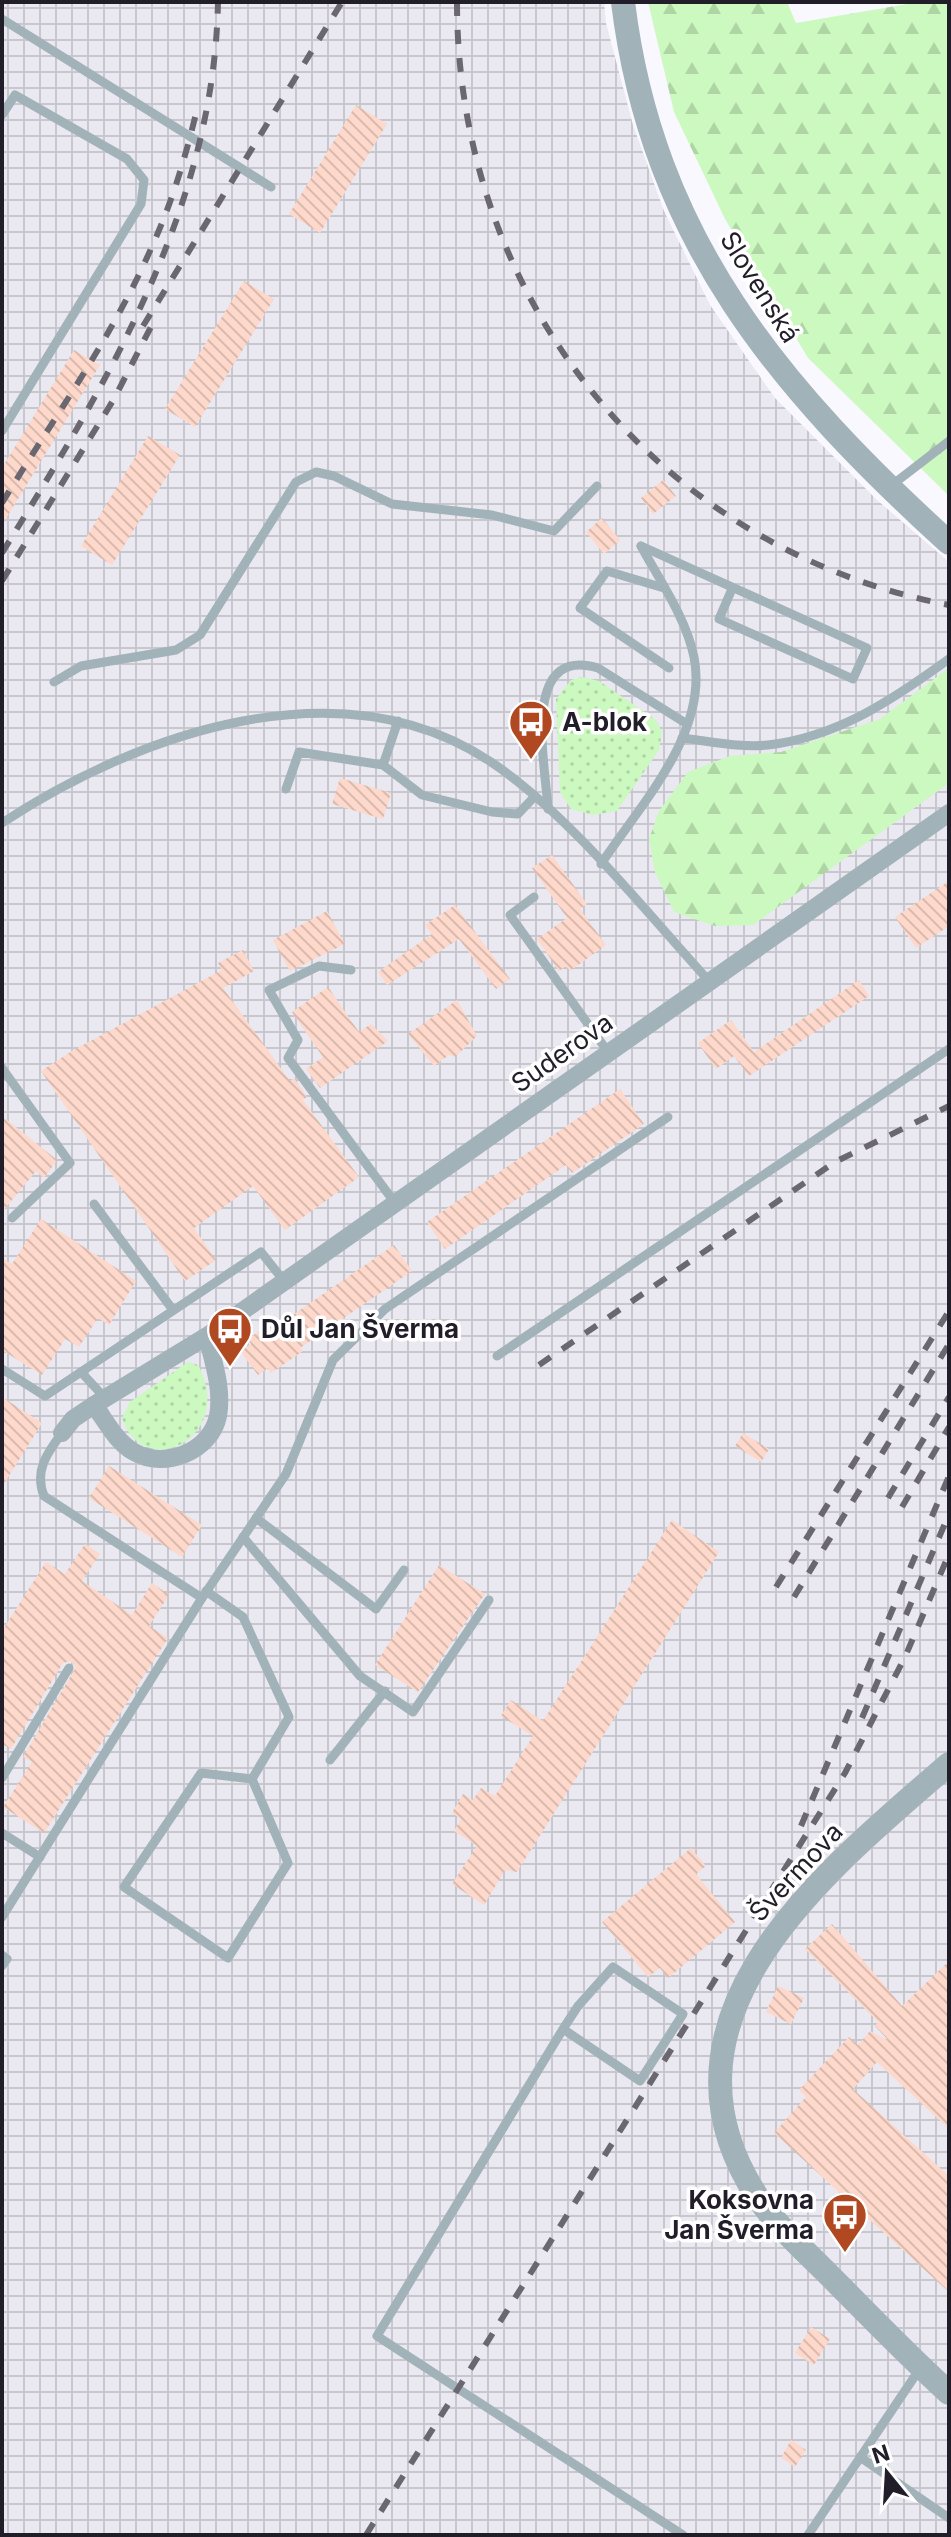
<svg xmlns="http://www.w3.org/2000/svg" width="951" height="2537" font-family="Inter,sans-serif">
<defs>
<pattern id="industrial-grid" width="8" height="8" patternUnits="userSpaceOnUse" patternTransform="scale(2)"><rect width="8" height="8" fill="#eae8f0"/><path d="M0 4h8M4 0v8" fill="none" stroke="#c8c7ce"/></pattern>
<pattern id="grass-dots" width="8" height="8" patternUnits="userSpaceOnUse" patternTransform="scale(2)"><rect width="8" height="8" fill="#ccf9c0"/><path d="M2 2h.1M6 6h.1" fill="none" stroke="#afd5a5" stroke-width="1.8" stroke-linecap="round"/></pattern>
<pattern id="forest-firs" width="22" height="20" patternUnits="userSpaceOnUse" patternTransform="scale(2)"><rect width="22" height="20" fill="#ccf9c0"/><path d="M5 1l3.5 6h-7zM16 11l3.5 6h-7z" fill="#afd5a5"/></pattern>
<pattern id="building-back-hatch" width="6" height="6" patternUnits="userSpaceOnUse" patternTransform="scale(2)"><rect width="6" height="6" fill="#fed9cb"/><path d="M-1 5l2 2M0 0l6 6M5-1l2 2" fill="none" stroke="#d9baae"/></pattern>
</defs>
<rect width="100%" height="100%" fill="#faf8ff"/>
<polygon fill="url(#industrial-grid)" points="2,2 604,2 606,23 633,125 664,211 710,305 775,398 877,500 949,562 949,2535 2,2535"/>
<g fill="url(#grass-dots)">
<polygon points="582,677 599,681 656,720 662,732 659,750 617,811 593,815 571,809 560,792 556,699 571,680"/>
<path d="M188 1362 198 1365C237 1438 143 1483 122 1418L130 1402Z"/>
</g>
<g fill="url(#forest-firs)">
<polygon points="648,2 787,2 796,23 919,2 949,2 949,496 808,358 725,219 674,112"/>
<polygon points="949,668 949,783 753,925 715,926 674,912 655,872 649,839 659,811 688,772 730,756 781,752 880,719"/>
</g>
<g fill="url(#building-back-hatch)">
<polygon points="356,105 387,124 320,233 289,214"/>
<polygon points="244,281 274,299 195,427 165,409"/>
<polygon points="74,350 100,365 2,525 2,468"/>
<polygon points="148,436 180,455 112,565 81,546"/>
<polygon points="663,480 676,496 653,514 641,498"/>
<polygon points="602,518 620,540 604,554 586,532"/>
<polygon points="340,778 391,793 383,819 332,804"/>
<polygon points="552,855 587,904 580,909 606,945 570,971 566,966 559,971 537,939 567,918 532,868"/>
<polygon points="949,881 949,926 916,948 895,917"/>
<polygon points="455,905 510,979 496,989 459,939 387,985 378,972 432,934 425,925"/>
<polygon points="327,911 345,944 290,971 273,940"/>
<polygon points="243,950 254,971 223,988 290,1081 294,1078 307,1097 303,1100 359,1177 285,1230 253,1186 194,1228 216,1260 185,1281 41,1071 72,1051 222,970 218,963"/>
<polygon points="859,980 869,996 749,1076 734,1056 716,1069 698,1043 731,1020 754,1052"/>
<polygon points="328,987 359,1032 371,1024 388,1041 320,1088 306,1069 323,1057 292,1012"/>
<polygon points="457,1000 477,1036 455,1057 449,1055 434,1066 408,1034"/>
<polygon points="620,1089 644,1124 572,1173 566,1165 445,1249 427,1222"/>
<polygon points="2,1116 57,1160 44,1178 36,1171 2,1212"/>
<polygon points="41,1219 136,1281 109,1325 98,1318 79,1347 65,1339 42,1375 2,1350 2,1258 12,1264"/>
<polygon points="394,1245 412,1271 300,1348 303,1351 271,1373 268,1368 258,1375 240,1351 251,1344 248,1339 270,1323 274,1328"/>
<polygon points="2,1397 42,1423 2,1487"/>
<polygon points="743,1433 769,1449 761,1462 735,1446"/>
<polygon points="109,1466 202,1525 182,1557 89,1498"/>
<polygon points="672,1520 719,1552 517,1872 505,1870 484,1905 452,1884 477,1846 454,1831 461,1819 452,1813 463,1794 473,1800 481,1788 495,1796 533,1736 501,1716 511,1700 543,1721"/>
<polygon points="85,1544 100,1554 82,1581 132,1615 152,1583 169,1595 149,1626 168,1638 44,1833 3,1807 32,1762 23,1757 76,1667 70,1661 63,1663 11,1749 2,1744 2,1631 46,1562 65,1574"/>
<polygon points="439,1565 485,1594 418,1692 375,1665"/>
<polygon points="691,1848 706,1866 696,1874 735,1922 668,1978 660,1968 648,1977 602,1922"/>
<polygon points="832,1924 902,2006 949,1961 949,2129 877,2062 853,2089 949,2176 949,2292 774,2133 806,2097 799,2090 849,2037 858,2045 870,2031 889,2041 875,2026 878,2022 805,1949"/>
<polygon points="778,1986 804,1998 791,2024 766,2012"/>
<polygon points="811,2327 830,2339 814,2365 795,2353"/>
<polygon points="791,2440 806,2450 795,2467 781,2458"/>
</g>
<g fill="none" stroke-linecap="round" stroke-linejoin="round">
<g stroke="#a1b2b8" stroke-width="9">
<polyline points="2,19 271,187"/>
<polyline points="2,115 15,95 127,159 144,180 141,204 2,431"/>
<polyline points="892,485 949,441"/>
<polyline points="641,546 867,648 853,679 719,619 732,589"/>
<polyline points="664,588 607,571 580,608 669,668"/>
<polyline points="54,682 81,666 176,650 200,635 296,482 316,472 334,476 392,504 492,515 554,531 597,486"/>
<path d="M682 738C709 741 741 748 768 745 838 737 894 699 949 659"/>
<polyline points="383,765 398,721"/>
<polyline points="286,789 299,752 383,765 422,795 492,812 518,814 535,796"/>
<path d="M548 809C546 768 519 644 598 668L687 724"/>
<path d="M2 823C139 733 341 662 491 762 568 813 646 912 709 981"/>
<path d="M601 864C640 805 709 733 694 657 686 618 660 581 641 546"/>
<polyline points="534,897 510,915 608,1052"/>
<polyline points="351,970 319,966 269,990 298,1040 288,1058 395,1203"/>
<polyline points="2,1068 70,1163 12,1218"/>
<polyline points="94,1204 173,1310"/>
<polyline points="497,1356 949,1049"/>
<polyline points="2,1369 45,1396 261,1252 284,1281"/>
<polyline points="81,1372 105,1398"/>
<polyline points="256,1518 376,1609 404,1570"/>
<polyline points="243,1537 360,1676 413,1712 489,1600"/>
<polyline points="206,1591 243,1617 289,1717 252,1779 288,1863 228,1958 124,1887 201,1773 252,1779"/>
<polyline points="202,1598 286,1474 333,1360 385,1309 668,1117"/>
<polyline points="330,1760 385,1691"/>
<polyline points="2,1778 69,1668"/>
<polyline points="2,1833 40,1857"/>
<path d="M2 1917 202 1598 44 1496C34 1471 47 1453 62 1433"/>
<polyline points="2,1955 7,1959 2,1966"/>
<polyline points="563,2029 640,2081 683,2014 613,1967 578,2006 563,2029 377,2336 683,2535"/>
<polyline points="860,2457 949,2518"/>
<polyline points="808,2535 921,2367"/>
</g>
<g stroke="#a1b2b8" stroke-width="18">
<path d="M207 1336C213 1361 223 1389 218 1416 211 1451 165 1470 134 1452 116 1442 106 1421 94 1405L207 1336 949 813"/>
<polyline points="62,1433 73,1419 94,1405"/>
</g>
<g stroke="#a1b2b8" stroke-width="24">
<path d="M623 2C652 239 780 389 949 543"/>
<path d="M949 1764C827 1870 639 2018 758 2198 777 2226 804 2250 828 2274 868 2314 907 2355 949 2393"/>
</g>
<g stroke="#6a6771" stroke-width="6" stroke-dasharray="14 14" stroke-linecap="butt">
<path d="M457 2C457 298 657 549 949 605"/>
<polyline points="143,326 342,2"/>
<path d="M2 503C53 419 114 335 153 244 173 200 187 152 198 105"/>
<path d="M2 553C107 383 214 208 218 2"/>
<polyline points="2,581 114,399 156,317"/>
<polyline points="539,1365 835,1162 949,1106"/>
<polyline points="888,1498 949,1397"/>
<polyline points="902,1507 949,1427"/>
<polyline points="776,1587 949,1311"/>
<polyline points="794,1597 949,1344"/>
<polyline points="862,1718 949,1514"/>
<polyline points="801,1826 949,1476"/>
<polyline points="366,2535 845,1773 905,1657 949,1554"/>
</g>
</g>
<defs>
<g id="bus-pin" transform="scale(2.3)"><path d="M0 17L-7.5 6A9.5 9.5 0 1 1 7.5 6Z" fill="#b04922" stroke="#fff"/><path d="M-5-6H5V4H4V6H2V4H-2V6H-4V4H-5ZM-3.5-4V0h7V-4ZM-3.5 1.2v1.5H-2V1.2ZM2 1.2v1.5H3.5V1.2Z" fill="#fff"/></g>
</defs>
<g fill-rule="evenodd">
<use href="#bus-pin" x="531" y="722"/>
<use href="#bus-pin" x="230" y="1329"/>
<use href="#bus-pin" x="845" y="2215"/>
</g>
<g text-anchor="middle" stroke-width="7" stroke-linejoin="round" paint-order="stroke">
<g font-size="26" fill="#211d29" stroke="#fff">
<text transform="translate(760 287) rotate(58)" y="9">Slovenská</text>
<text transform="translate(562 1053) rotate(-35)" y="9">Suderova</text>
<text transform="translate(796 1872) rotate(-47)" y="9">Švermova</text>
</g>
<g font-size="26" font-weight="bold" fill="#211d29" stroke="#fff" text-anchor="start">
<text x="562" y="731">A-blok</text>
<text x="261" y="1338">Důl Jan Šverma</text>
<text x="814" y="2209" text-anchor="end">Koksovna<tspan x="814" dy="30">Jan Šverma</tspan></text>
</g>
</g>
<rect width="951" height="2537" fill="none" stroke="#211d29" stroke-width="8"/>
<g transform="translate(887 2473) rotate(342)" stroke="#ffffff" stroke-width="6" paint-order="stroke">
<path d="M0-6L14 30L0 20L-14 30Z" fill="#211d29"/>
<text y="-12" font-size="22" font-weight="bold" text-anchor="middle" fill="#211d29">N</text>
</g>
</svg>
